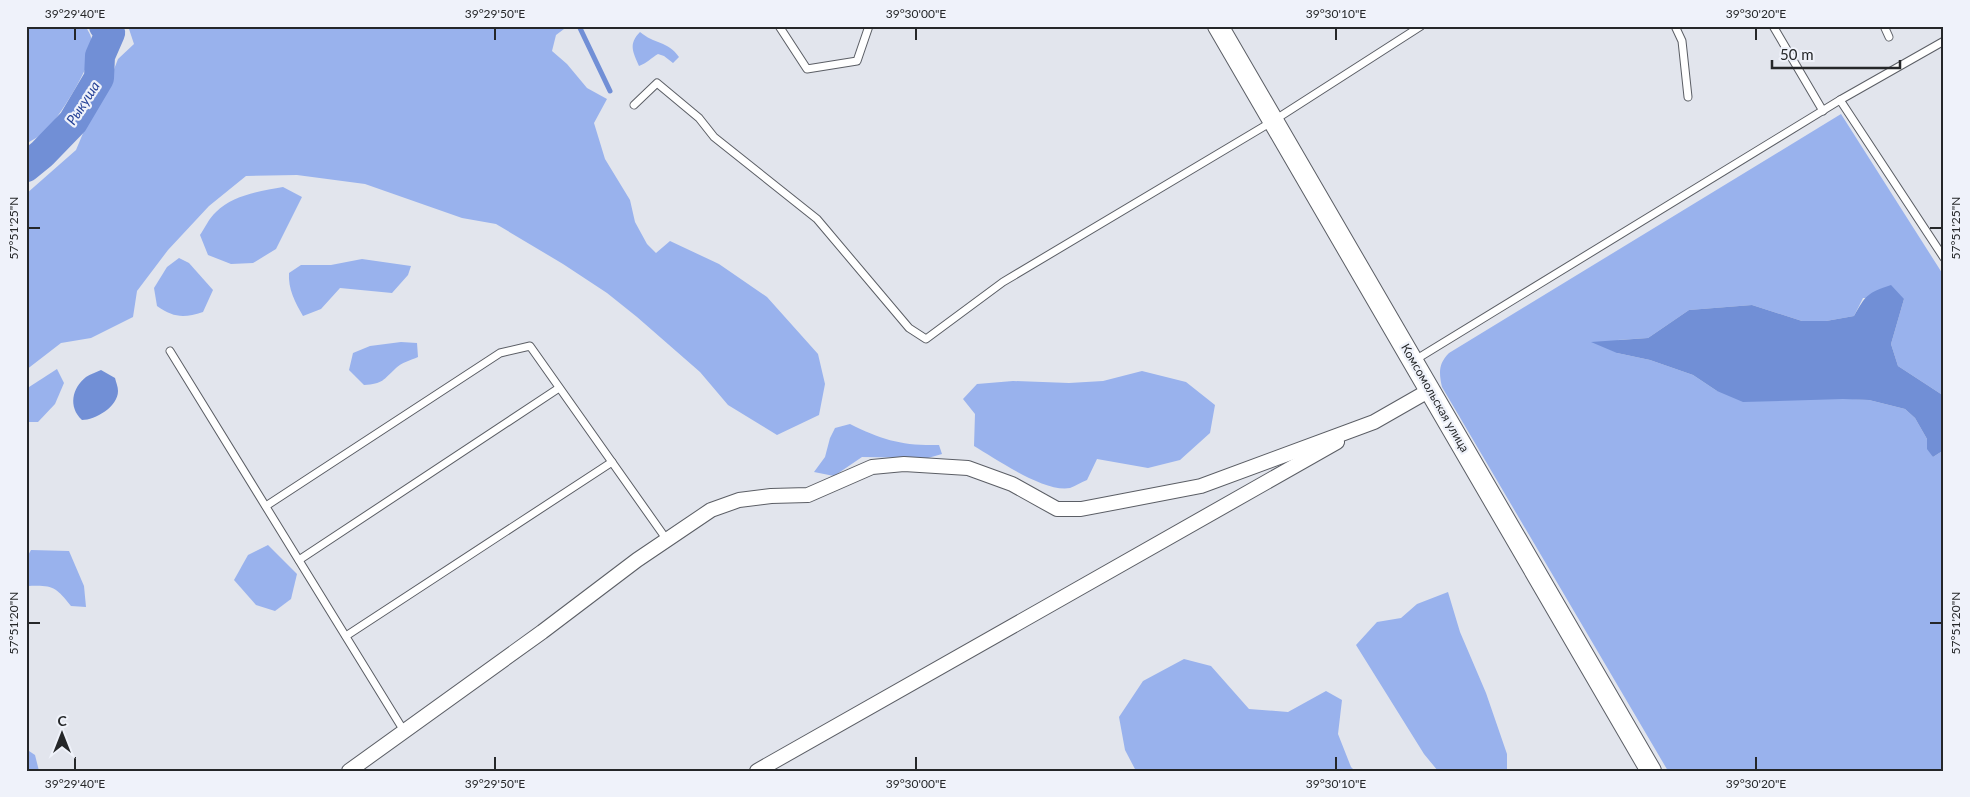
<svg xmlns="http://www.w3.org/2000/svg" width="1970" height="797" font-family="Lato,sans-serif">
<rect width="100%" height="100%" fill="#e2e5ed"/>
<g fill="#99b2ed">
<path d="M26 26H85C90 33 93 39 92 48 92 65 58 119 46 131 40 136 32 140 26 144Z"/>
<polygon points="128,26 568,26 556,35 552,51 567,64 587,88 607,99 594,123 605,159 630,200 635,222 647,244 656,253 670,241 719,264 767,297 818,354 825,384 819,415 777,435 728,405 700,372 637,317 607,293 563,264 496,224 462,218 365,184 297,175 246,176 209,206 168,250 137,291 133,317 91,338 61,343 26,370 26,194 76,150 94,107 108,85 118,59 134,44"/>
<path d="M640 32C654 44 668 41 679 57L673 63 664 56 658 54C651 58 647 63 639 66 633 52 628 44 640 32Z"/>
<path d="M1841 114 1944 276V396L1898 366 1891 344 1904 299 1863 298 1854 316 1826 321H1802L1752 305 1689 310 1648 338 1618 340 1617 353 1650 360 1693 375 1717 391 1869 400 1905 409 1915 418 1927 439 1933 457 1944 450V771H1668L1442 387C1439 373 1438 364 1449 353Z"/>
<path d="M283 187 302 197 276 249 253 263 231 264 208 255 200 235C205 228 209 218 216 212 233 195 261 191 283 187Z"/>
<path d="M179 258 189 263 213 290 203 312C184 318 174 318 157 306L154 288 167 267Z"/>
<path d="M362 259 411 266 408 275 392 293 340 288 321 309 303 316C295 302 288 289 289 273L301 265H331Z"/>
<path d="M401 342 417 343 418 357C411 360 401 363 396 368 383 380 383 384 364 385L349 370 353 353 370 346Z"/>
<polygon points="57,369 64,383 55,404 38,422 26,422 26,389"/>
<path d="M1142 371 1186 382 1215 405 1210 433 1180 460 1148 468 1097 459 1087 480C1082 482 1075 486 1070 488 1045 493 996 459 974 446L975 414 963 399 977 384 1013 381 1069 383 1103 381Z"/>
<path d="M850 424C882 440 903 446 939 445L942 454 928 458 862 457 834 476 814 472 825 457 830 438 835 428Z"/>
<polygon points="268,545 297,574 291,599 275,611 256,605 234,580 248,555"/>
<path d="M31 550 69 551 84 586 86 607 71 606C55 586 53 585 26 586V559Z"/>
<polygon points="1448,592 1460,632 1486,693 1507,754 1507,771 1438,771 1424,754 1356,645 1377,622 1401,618 1417,604"/>
<polygon points="1184,659 1211,666 1249,709 1288,712 1326,691 1342,700 1338,734 1351,767 1355,771 1136,771 1125,750 1119,717 1143,681"/>
<polygon points="26,749 35,755 39,771 26,771"/>
</g>
<g fill="#718fd6">
<path d="M1891 285 1904 299 1891 344 1898 366 1944 396V450L1933 457 1927 449V439L1915 418 1905 409 1869 400 1843 399 1743 402 1717 391 1693 375 1650 360 1617 353 1591 342 1648 338 1689 310 1752 305 1802 321H1826L1854 316C1866 295 1867 293 1891 285Z"/>
<path d="M101 370 115 378C116 382 118 387 118 391 118 407 95 420 82 420 68 407 72 388 86 377 90 374 97 372 101 370Z"/>
</g>
<g fill="none" stroke-linecap="round" stroke-linejoin="round">
<polyline stroke="#718fd6" stroke-width="5" points="579,26 610,91"/>
<polyline stroke="#718fd6" stroke-width="30" points="26,167 42,154 73,122 99,78 100,56 110,33 104,26"/>
<g stroke="#5b5e65" stroke-width="9">
<g id="service">
<polyline points="779,26 807,69 857,61 869,26"/>
<polyline points="1675,26 1682,41 1688,97"/>
<polyline points="1773,26 1823,111"/>
<polyline points="1884,26 1889,37"/>
<polyline points="1840,100 1944,258"/>
<polyline points="634,105 657,83 699,118 714,137 817,219 909,328 926,339 1003,282 1273,121 1421,26"/>
<polyline points="170,351 404,731"/>
<polyline points="1415,360 1840,100 1944,41"/>
<polyline points="266,506 500,353 530,346 667,540"/>
<polyline points="299,560 559,388"/>
<polyline points="346,636 612,462"/>
</g>
</g>
<g stroke="#5b5e65" stroke-width="16">
<g id="minor">
<polyline points="349,771 542,632 637,560 711,510 739,500 771,496 808,495 872,467 904,464 968,468 1012,484 1057,509 1081,509 1201,486 1374,422 1430,390"/>
<polyline points="757,771 1337,442"/>
</g>
</g>
<g stroke="#5b5e65" stroke-width="22">
<polyline id="secondary" points="1218,26 1651,771"/>
</g>
<use href="#service" stroke="#fff" stroke-width="7"/>
<use href="#minor" stroke="#fff" stroke-width="14"/>
<use href="#secondary" stroke="#fff" stroke-width="20"/>
</g>
<path fill="none" stroke="#252729" stroke-width="2" d="M75 28V40M495 28V40M916 28V40M1336 28V40M1756 28V40M28 228H40M1930 228H1942M28 623H40M1930 623H1942M75 757V770M495 757V770M916 757V770M1336 757V770M1756 757V770"/>
<g text-anchor="middle" stroke-width="4.5" stroke-linejoin="round" paint-order="stroke">
<g font-size="12" fill="#252729" stroke="#eff2fa">
<text transform="translate(1435 398) rotate(60)" y="4">Комсомольская улица</text>
</g>
<g font-size="14" font-style="italic" fill="#264297" stroke="#eff2fa">
<text transform="translate(83 103) rotate(-57)" y="5">Рыкуша</text>
</g>
</g>
<rect width="1970" height="797" fill="none" stroke="#eff2fa" stroke-width="55"/>
<g transform="translate(62 734)" stroke="#eff2fa" stroke-width="4" paint-order="stroke">
<path d="M0-4L9 19L0 12L-9 19Z" fill="#252729"/>
<text y="-8" font-size="14" font-weight="bold" text-anchor="middle" fill="#252729">С</text>
</g>
<path d="M1772 60v8h128v-8" fill="none" stroke="#252729" stroke-width="2.5"/>
<text x="1780" y="60" font-size="15" fill="#252729" stroke="#eff2fa" stroke-width="4" paint-order="stroke">50 m</text>
<rect x="28" y="28" width="1914" height="742" fill="none" stroke="#252729" stroke-width="2"/>
<g font-size="12" text-anchor="middle" fill="#252729">
<text x="75" y="18">39°29'40"E</text>
<text x="495" y="18">39°29'50"E</text>
<text x="916" y="18">39°30'00"E</text>
<text x="1336" y="18">39°30'10"E</text>
<text x="1756" y="18">39°30'20"E</text>
<text transform="translate(14 228) rotate(-90)" y="4">57°51'25"N</text>
<text transform="translate(1956 228) rotate(-90)" y="4">57°51'25"N</text>
<text transform="translate(14 623) rotate(-90)" y="4">57°51'20"N</text>
<text transform="translate(1956 623) rotate(-90)" y="4">57°51'20"N</text>
<text x="75" y="788">39°29'40"E</text>
<text x="495" y="788">39°29'50"E</text>
<text x="916" y="788">39°30'00"E</text>
<text x="1336" y="788">39°30'10"E</text>
<text x="1756" y="788">39°30'20"E</text>
</g>
</svg>
